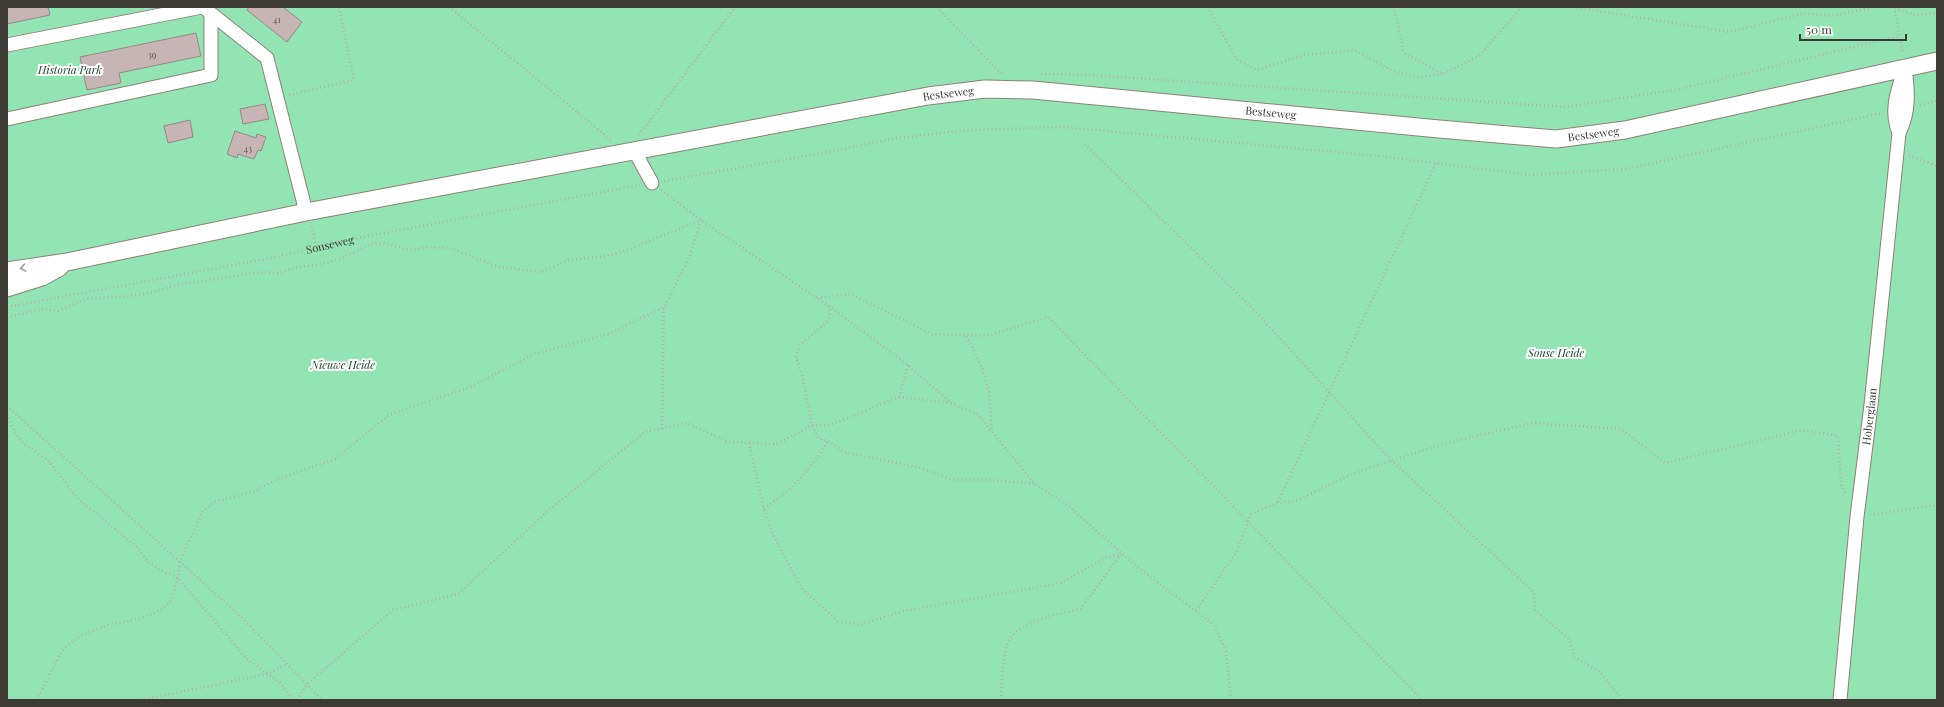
<svg xmlns="http://www.w3.org/2000/svg" width="1944" height="707" font-family="'Playfair Display',serif">
<rect width="100%" height="100%" fill="#fdf2e7"/>
<rect fill="#93e4b3" x="7" y="7" width="1930" height="693"/>
<g fill="#c6b5b4" stroke="#988887">
<polygon points="7,7 48,7 50,15 7,24"/>
<polygon points="249,7 283,7 302,22 287,42 247,10"/>
<polygon points="196,33 201,56 119,73 121,83 87,90 80,57"/>
<polygon points="265,104 269,119 243,124 240,109"/>
<polygon points="190,120 193,137 168,143 164,126"/>
<polygon points="235,131 256,138 257,134 266,137 261,151 258,150 254,159 238,154 237,158 227,154"/>
</g>
<g fill="none" stroke-linecap="round" stroke-linejoin="round">
<g stroke="#8c8278" stroke-width="15">
<g id="minor">
<polyline points="203,7 267,58 306,212"/>
<polyline points="7,45 202,7"/>
<polyline points="7,119 211,75 211,14"/>
<path d="M1899 133C1890 111 1897 92 1904 71"/>
<polyline points="634,150 652,183"/>
<path id="s2" d="M1840 700 1857 517 1871 405 1899 133C1910 111 1908 91 1905 68"/>
</g>
</g>
<g stroke="#8c8278" stroke-width="19">
<g id="major">
<path id="s3" d="M7 271 67 262 306 212 928 96 985 89 1033 90 1439 129 1556 139 1625 130 1937 61"/>
<polyline points="7,288 42,277 60,267"/>
</g>
</g>
<g stroke="#b7aea5" stroke-width="2.5" stroke-dasharray="1 3" stroke-linecap="butt">
<polyline points="449,7 611,140"/>
<polyline points="937,7 1000,73 1002,73"/>
<polyline points="1208,7 1236,59 1257,70 1304,55 1355,50 1393,71 1418,77 1443,74"/>
<polyline points="1394,7 1404,53 1443,74 1479,56 1522,7"/>
<polyline points="1573,7 1730,32 1805,13 1831,16 1874,7"/>
<polyline points="1894,7 1903,54"/>
<polyline points="1895,8 1915,15 1937,13"/>
<polyline points="1041,74 1088,75 1565,107 1680,89 1899,36"/>
<polyline points="289,95 354,80 339,7"/>
<polyline points="1920,105 1937,101"/>
<polyline points="639,135 735,7"/>
<polyline points="1085,144 1253,309 1391,460 1534,592 1535,610 1569,639 1575,658 1600,672 1622,700"/>
<polyline points="1909,155 1937,166"/>
<polyline points="664,181 828,152 897,138 969,130 1063,127 1379,156 1529,175 1626,169 1882,113"/>
<polyline points="661,190 701,220 829,306 908,365 951,403 977,414 1035,484 1066,504 1136,566 1214,625 1226,651 1231,700"/>
<polyline points="312,226 316,248"/>
<polyline points="817,298 850,294 932,334 987,336 1048,317 1422,700"/>
<polyline points="829,306 830,315 827,322 799,346 796,357 802,375 812,425 818,438 828,441 844,452 921,468 953,480 990,480 1035,484"/>
<path id="s1" d="M7 307 271 258 368 236 640 185"/>
<polyline points="7,317 44,309 59,311 85,299 140,295 178,285 260,272 279,273 297,267 318,265 340,259 371,244 381,243 410,250 426,247 450,248 499,267 541,272 569,260 612,255 627,250 701,220"/>
<polyline points="967,336 982,368 989,392 992,432"/>
<polyline points="899,397 908,365"/>
<polyline points="7,406 240,616 322,700"/>
<polyline points="7,414 14,431 23,443 49,461 77,498 138,548 147,561 159,569 178,578 247,659 282,684 291,700"/>
<polyline points="662,429 664,307"/>
<polyline points="749,443 764,509 774,537 802,589 838,621 859,625 904,611 1061,583 1105,558 1121,554"/>
<polyline points="1278,502 1436,163"/>
<path d="M764 509C794 488 809 471 828 441"/>
<polyline points="1870,515 1937,505"/>
<polyline points="1196,611 1237,551 1251,514 1278,503 1295,501 1357,472 1442,444 1533,423 1621,429 1665,463 1802,430 1838,436 1841,484 1846,495"/>
<polyline points="37,700 61,653 69,644 81,636 108,625 134,620 156,613 170,602 178,578 180,561 203,511 214,502 255,491 278,479 335,459 389,415 470,387 534,354 609,334 664,307 690,255 701,220"/>
<polyline points="141,700 267,674 285,665"/>
<polyline points="297,700 306,685 393,610 458,594 548,511 645,432 687,423 728,442 777,444 812,425 830,425 899,397 951,403"/>
<path d="M1001 700C1002 683 1002 664 1006 648 1012 621 1059 614 1081 609L1121 554"/>
</g>
<use href="#minor" stroke="#fff" stroke-width="13"/>
<use href="#major" stroke="#fff" stroke-width="17"/>
</g>
<defs><path id="oneway-chevron" d="M-2-3.5L2.5 0L-2 3.5" fill="none" stroke-width="1.6" stroke-linecap="round" stroke-linejoin="round"/></defs>
<use stroke="#9e9c9a" href="#oneway-chevron" transform="translate(23 268) rotate(169)"/>
<g text-anchor="middle" stroke-width="4" stroke-linejoin="round" paint-order="stroke">
<g font-size="9" fill="#605955">
<text x="277" y="23">41</text>
<text x="152" y="58">39</text>
<text x="248" y="152">43</text>
</g>
<g font-size="11" font-style="italic" fill="#1b422c" stroke="#fff">
<text x="70" y="74">Historia Park</text>
<text x="1556" y="357">Sonse Heide</text>
<text x="343" y="369">Nieuwe Heide</text>
</g>
<g font-size="11" fill="#3e3a35" stroke="#fff">
<text dy="4" stroke="none"><textPath href="#s3" startOffset="958">Bestseweg</textPath></text>
<text dy="4" stroke="none"><textPath href="#s3" startOffset="1282">Bestseweg</textPath></text>
<text dy="4" stroke="none"><textPath href="#s3" startOffset="1606">Bestseweg</textPath></text>
<text dy="4" stroke="none"><textPath href="#s1" startOffset="329">Sonseweg</textPath></text>
<text dy="4" stroke="none"><textPath href="#s2" startOffset="285">Hoberglaan</textPath></text>
</g>
</g>
<rect width="1944" height="707" fill="none" stroke="#3e3a35" stroke-width="16"/>
<path d="M1800 34v6h106v-6" fill="none" stroke="#3e3a35" stroke-width="2"/>
<text x="1806" y="34" font-size="12" fill="#3e3a35" stroke="#ffffff" stroke-width="3" paint-order="stroke">50 m</text>
</svg>
